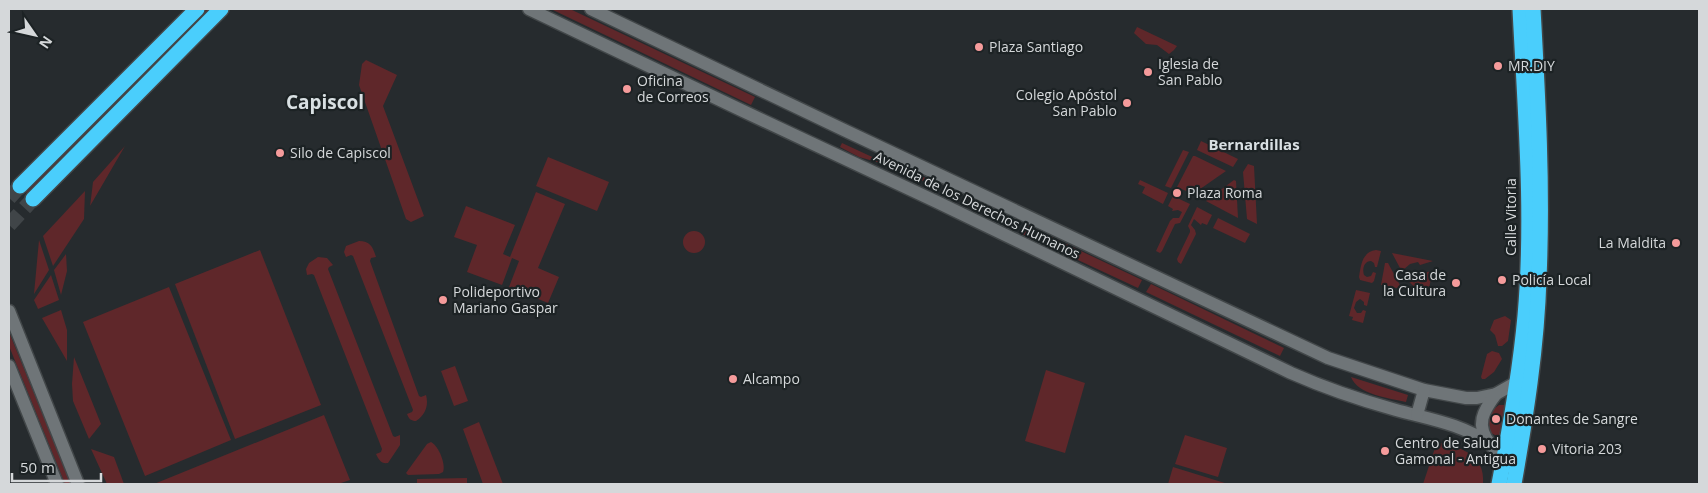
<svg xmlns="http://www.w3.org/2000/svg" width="1708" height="493" font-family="'Open Sans',sans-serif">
<rect width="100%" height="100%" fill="#262b2e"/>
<g fill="#5f272a">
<polygon points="207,9 213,9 28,194 25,191"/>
<polygon points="554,9 570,9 755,97 751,105 553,10"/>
<polygon points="1137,27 1177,46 1174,50 1169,54 1157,45 1146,44 1134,33"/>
<polygon points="366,60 397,75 383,106 424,216 411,222 406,219 359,85 362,64"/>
<polygon points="1201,141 1238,159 1233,167 1197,150"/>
<polygon points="842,143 883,162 912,172 941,185 939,188 884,164 859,157 840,147"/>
<polygon points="125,146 90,206 90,207 93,182"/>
<polygon points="1183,150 1189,152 1171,188 1165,186"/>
<polygon points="1193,156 1195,156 1226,171 1193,194 1177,187"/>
<polygon points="548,157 609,182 597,211 536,186"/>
<polygon points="1248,164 1254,166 1257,224 1247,219 1243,172"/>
<polygon points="1140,180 1168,193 1163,204 1142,193 1145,187 1138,184"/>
<polygon points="1234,180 1236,181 1238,218 1206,201"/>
<polygon points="85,191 84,219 53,266 43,236"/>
<polygon points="536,192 565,204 538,268 559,277 548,303 509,287 519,261 512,258 502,285 467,272 477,245 454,237 466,206 515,225 503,254 510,257"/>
<polygon points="1173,196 1190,204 1180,223 1175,224 1162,251 1160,253 1156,251 1170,221 1173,218 1179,218 1182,212 1178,210 1172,211 1173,209 1168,206"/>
<polygon points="1197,207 1212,215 1207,225 1202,223 1201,225 1194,219 1191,225 1195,230 1196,234 1181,264 1178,262 1177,259 1190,232 1190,230 1188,226"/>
<polygon points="1218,218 1250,234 1245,243 1213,228"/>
<polygon points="1024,224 1142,280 1138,288 1020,233"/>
<circle cx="694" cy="242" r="11"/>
<polygon points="39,240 49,270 34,294"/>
<path d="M359 241C370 241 373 247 376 257L371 258 370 261 419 396 421 397 426 395C429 406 425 415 416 421 411 421 409 419 407 414L412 412 413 410 353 256 351 255 346 257 344 252 346 246Z"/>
<polygon points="260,250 321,405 235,439 175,284"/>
<path d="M1376 250 1381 251 1377 267H1375L1374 263 1371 261C1364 261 1362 269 1364 275L1367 277 1371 276 1373 272 1376 273 1374 281 1372 283 1360 280 1359 277C1361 265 1362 252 1376 250Z"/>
<polygon points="1392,253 1433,261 1420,265 1418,262 1410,264 1403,270 1400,268"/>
<polygon points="66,254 67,271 61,295 54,270"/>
<path d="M318 257 327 258 333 265 329 267 328 269 393 436 395 437 400 435V445L388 463C381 464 379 460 376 454L381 452 382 449 314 275 312 274 307 275 306 269 309 263Z"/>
<polygon points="1385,263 1388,263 1402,289 1381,285"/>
<polygon points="1432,271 1429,290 1425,295 1422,294 1407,280 1408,277 1410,276 1417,280 1421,278 1423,273"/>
<polygon points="51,275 59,300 38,309 34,300"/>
<polygon points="1151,284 1284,348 1280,356 1146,292"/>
<polygon points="169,287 231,440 145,476 83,322"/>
<polygon points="1356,290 1370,293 1367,306 1364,305 1364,302 1360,299 1356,302 1354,308 1357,313 1361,313 1363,310 1366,311 1363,323 1352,320 1353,317 1349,316"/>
<polygon points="61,310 67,330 67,361 42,318"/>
<polygon points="1505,316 1511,320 1508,341 1502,346 1498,346 1495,335 1490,330 1494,320"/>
<polygon points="9,332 71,484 65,484 9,346"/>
<polygon points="1492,351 1499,353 1502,359 1494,372 1485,379 1482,379 1481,377 1487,354"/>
<polygon points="74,357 101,424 89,439 73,401 72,384"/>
<polygon points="455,366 468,401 454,406 441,371"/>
<polygon points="1046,370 1085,383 1065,453 1025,441"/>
<path d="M1351 377 1408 395 1406 402C1389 398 1358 395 1351 377Z"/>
<polygon points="1499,405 1505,405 1499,437 1491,433 1487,426 1490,412"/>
<polygon points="324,415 350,480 338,484 154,484"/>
<polygon points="479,422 503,484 483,484 463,429"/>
<polygon points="1185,435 1227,448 1218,477 1175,464"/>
<path d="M431 442C439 446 446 465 443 472L439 474 408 475 406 473 427 444Z"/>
<path d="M1437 442C1462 448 1485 454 1483 484H1423Z"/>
<polygon points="91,449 114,457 124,484 107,484"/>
<polygon points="1173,467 1228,484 1168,484"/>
<polygon points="467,478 467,484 417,484 417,479"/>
</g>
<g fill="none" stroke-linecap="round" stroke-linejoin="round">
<g stroke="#404548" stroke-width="15" stroke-dasharray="15 8" stroke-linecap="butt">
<polyline points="9,198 20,186"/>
<polyline points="9,225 33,199"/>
</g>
<g stroke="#424749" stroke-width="15">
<g id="secondary">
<path d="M529 9 743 111 937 202 1291 373C1325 388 1360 400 1396 410 1429 419 1462 424 1490 444"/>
<polyline points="591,9 844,130 1328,358 1424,390 1466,398 1477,398 1496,394 1517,382"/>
<polyline points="9,311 78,484"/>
<polyline points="9,366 57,484"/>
<path d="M1496 394C1483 411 1475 425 1490 444 1496 452 1504 456 1514 457"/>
<polyline points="1417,415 1424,390"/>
</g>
</g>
<g stroke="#424749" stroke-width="18">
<g id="highway">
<polyline points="20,186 197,9"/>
<polyline points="33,199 221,9"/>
<path d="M1499 484C1510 428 1520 372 1525 316 1534 214 1525 111 1520 9"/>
<path d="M1514 484C1526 416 1537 347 1539 278 1543 188 1538 98 1533 9"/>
</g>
</g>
<use href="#secondary" stroke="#6f7578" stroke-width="12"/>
<use href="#highway" stroke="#4acefc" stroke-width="15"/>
</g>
<g fill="#f59b9b" stroke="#1c2224" stroke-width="2">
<circle cx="979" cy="47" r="5"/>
<circle cx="1498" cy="66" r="5"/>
<circle cx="1148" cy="72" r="5"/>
<circle cx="627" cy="89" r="5"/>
<circle cx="1127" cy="103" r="5"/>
<circle cx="280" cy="153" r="5"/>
<circle cx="1177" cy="193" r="5"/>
<circle cx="1676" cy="243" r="5"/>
<circle cx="1502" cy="280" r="5"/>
<circle cx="1456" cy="283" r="5"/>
<circle cx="443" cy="300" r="5"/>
<circle cx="733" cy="379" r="5"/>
<circle cx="1496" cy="419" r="5"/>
<circle cx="1542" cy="449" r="5"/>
<circle cx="1385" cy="451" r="5"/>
</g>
<g text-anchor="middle" stroke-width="4.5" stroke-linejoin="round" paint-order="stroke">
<g font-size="14" fill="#d5d8da" stroke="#1c2224" text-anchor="start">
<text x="989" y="52">Plaza Santiago</text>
<text x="1158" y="69">Iglesia de<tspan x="1158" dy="16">San Pablo</tspan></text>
<text x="1508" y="71">MR.DIY</text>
<text x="637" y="86">Oficina<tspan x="637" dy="16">de Correos</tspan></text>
<text x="1117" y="100" text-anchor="end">Colegio Apóstol<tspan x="1117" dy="16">San Pablo</tspan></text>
<text x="290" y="158">Silo de Capiscol</text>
<text x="1187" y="198">Plaza Roma</text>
<text x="1666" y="248" text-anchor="end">La Maldita</text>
<text x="1446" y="280" text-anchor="end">Casa de<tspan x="1446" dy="16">la Cultura</tspan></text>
<text x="1512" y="285">Policía Local</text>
<text x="453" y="297">Polideportivo<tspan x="453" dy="16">Mariano Gaspar</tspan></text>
<text x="743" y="384">Alcampo</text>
<text x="1506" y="424">Donantes de Sangre</text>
<text x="1395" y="448">Centro de Salud<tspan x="1395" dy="16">Gamonal - Antigua</tspan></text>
<text x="1552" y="454">Vitoria 203</text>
</g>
<g font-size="14" fill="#d5d8da" stroke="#1c2224">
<text transform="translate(977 205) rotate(26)" y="5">Avenida de los Derechos Humanos</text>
<text transform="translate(1511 217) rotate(-90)" y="5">Calle Vitoria</text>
</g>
<g font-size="15" font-weight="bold" fill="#d9e0e3" stroke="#1c2224">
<text x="1254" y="150">Bernardillas</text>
</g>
<g font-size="19" font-weight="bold" fill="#d9e0e3" stroke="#1c2224">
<text x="325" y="109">Capiscol</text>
</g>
</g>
<rect width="1708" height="493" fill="none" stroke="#d5d8da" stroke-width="20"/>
<g transform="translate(35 35) rotate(124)" stroke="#1c2224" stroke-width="4" paint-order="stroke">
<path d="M0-4L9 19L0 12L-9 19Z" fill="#d5d8da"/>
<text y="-8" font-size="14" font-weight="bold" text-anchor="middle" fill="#d5d8da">N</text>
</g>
<path d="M12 473v8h89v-8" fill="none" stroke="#d5d8da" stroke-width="2.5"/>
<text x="20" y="473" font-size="15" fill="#d5d8da" stroke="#1c2224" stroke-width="4" paint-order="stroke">50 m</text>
</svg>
